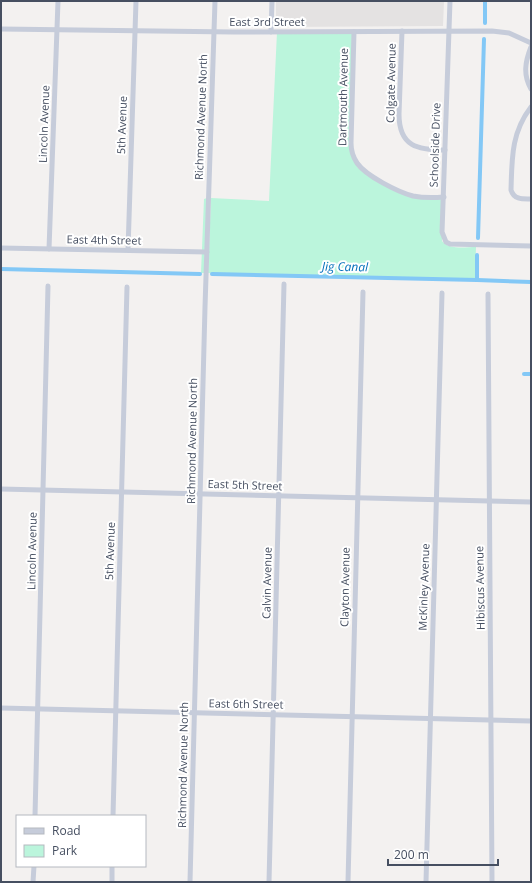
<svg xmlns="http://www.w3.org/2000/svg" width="532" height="883" font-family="'Open Sans',sans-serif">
<rect width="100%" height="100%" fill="#f3f1f0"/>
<polygon fill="#e4e2e2" points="276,1 444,1 443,26 279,27 276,24"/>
<g fill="#bbf5dc">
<path d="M277 32H352L351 155 358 168 394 191 442 199V241C449 250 465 247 476 247L475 281 208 273 211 198 269 201Z"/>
<polygon points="207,198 204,273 201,273 204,199"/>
</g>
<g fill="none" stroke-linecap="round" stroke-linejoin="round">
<g stroke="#83c8f6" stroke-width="4">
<polyline points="485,23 485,1"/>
<polyline points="478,238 484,39"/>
<polyline points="1,269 200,274"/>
<polyline points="212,274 477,280 477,255"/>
<polyline points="477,280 531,282"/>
<polyline points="524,374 531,374"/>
</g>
<g stroke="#c6ccda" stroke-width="5">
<polyline points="450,1 442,232 446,242 450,244 531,246"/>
<polyline points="1,29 233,32 492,31 509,33 531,43"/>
<path d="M402 31 399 114C399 147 418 150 445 150"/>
<polyline points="271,32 272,1"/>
<path d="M354 32 351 143C351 150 353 157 357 163 366 176 398 192 413 196 423 198 433 198 444 197"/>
<path d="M531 47C525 62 523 75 531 89"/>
<path d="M531 107C511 133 512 159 511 190 514 200 523 199 531 199"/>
<polyline points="1,248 207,252"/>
<polyline points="49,249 58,1"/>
<polyline points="128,250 136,1"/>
<polyline points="488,294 492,882"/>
<polyline points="1,489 531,502"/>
<polyline points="1,708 531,721"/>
<polyline points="35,816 48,286"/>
<polyline points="113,816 127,287"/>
<polyline points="33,882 34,866"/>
<polyline points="112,882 112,866"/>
<polyline points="190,882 205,307 215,1"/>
<polyline points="269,882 284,284"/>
<polyline points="348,882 363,292"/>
<polyline points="426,882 442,293"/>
</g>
</g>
<g text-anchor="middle" stroke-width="4" stroke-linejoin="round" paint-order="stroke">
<g font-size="11" fill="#464f61" stroke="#fff">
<text x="267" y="26">East 3rd Street</text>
<text transform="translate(391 83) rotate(-89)" y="4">Colgate Avenue</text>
<text transform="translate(343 97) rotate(-89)" y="4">Dartmouth Avenue</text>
<text transform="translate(201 117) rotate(-88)" y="4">Richmond Avenue North</text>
<text transform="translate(44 124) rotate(-88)" y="4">Lincoln Avenue</text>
<text transform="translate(122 125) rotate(-88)" y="4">5th Avenue</text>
<text transform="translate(435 145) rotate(-88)" y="4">Schoolside Drive</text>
<text transform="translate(104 240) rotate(1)" y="4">East 4th Street</text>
<text transform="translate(192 441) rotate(-89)" y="4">Richmond Avenue North</text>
<text transform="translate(245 485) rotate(2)" y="4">East 5th Street</text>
<text transform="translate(32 551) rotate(-89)" y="4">Lincoln Avenue</text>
<text transform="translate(110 551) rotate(-88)" y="4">5th Avenue</text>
<text transform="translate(267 583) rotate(-89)" y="4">Calvin Avenue</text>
<text transform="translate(345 587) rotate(-89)" y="4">Clayton Avenue</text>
<text transform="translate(424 587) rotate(-88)" y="4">McKinley Avenue</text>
<text transform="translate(480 588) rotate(-91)" y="4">Hibiscus Avenue</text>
<text transform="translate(246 704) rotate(1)" y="4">East 6th Street</text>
<text transform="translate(183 765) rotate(-89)" y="4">Richmond Avenue North</text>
</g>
<g font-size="12" font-style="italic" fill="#006fba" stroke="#fff">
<text transform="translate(345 267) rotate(1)" y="4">Jig Canal</text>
</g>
</g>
<rect width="532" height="883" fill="none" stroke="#464f61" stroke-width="4"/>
<rect x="16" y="815" width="130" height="52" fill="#ffffff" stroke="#b5b9c0"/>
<rect x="24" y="828" width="20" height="6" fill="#c6ccda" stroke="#b5b9c0"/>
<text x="52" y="835" font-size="12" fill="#464f61">Road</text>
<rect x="24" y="845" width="20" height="12" fill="#bbf5dc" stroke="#b5b9c0"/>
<text x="52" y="855" font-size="12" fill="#464f61">Park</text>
<path d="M388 859v6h110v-6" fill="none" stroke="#464f61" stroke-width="2"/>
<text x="394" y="859" font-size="12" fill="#464f61" stroke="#ffffff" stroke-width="3" paint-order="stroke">200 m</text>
</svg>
